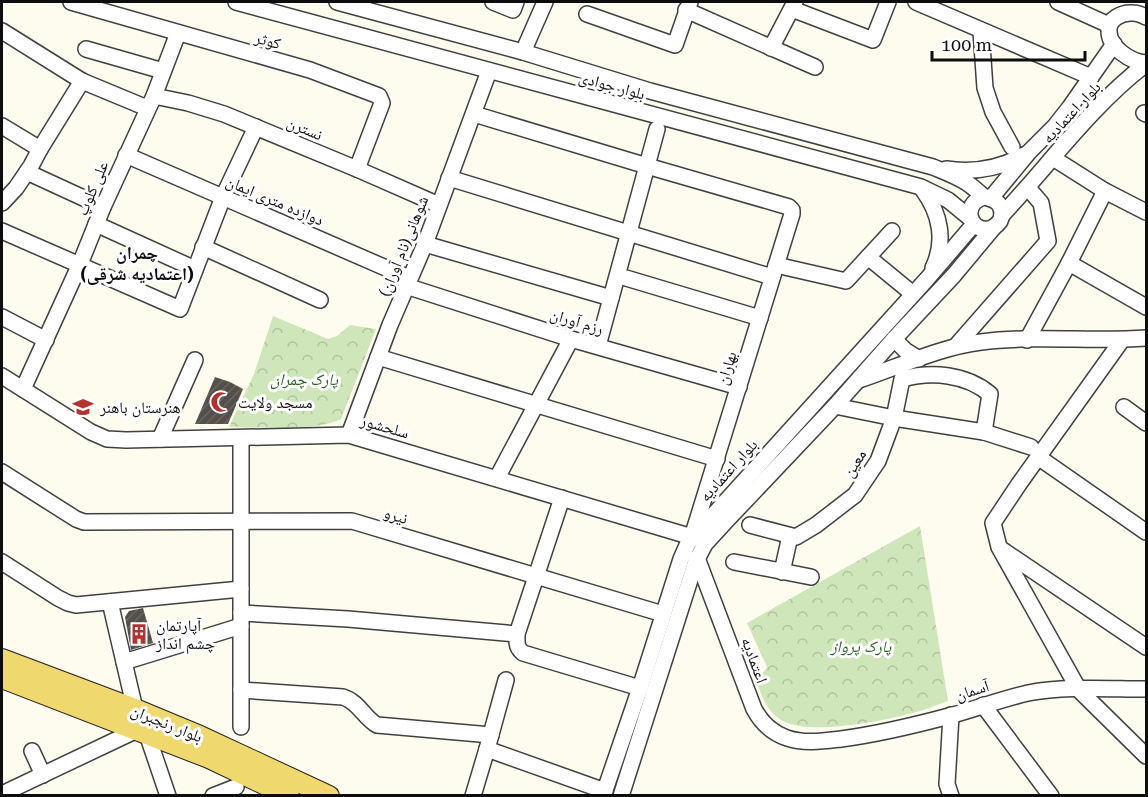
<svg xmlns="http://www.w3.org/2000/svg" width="1148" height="797" font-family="'Roboto Serif','Noto Naskh Arabic',serif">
<defs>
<pattern id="park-crowns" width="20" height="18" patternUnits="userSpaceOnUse" patternTransform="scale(1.5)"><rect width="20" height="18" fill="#cee6ba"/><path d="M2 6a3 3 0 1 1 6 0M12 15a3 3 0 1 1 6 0" fill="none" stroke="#b0c49f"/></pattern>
<pattern id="building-hatch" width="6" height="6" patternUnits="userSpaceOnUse" patternTransform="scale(1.5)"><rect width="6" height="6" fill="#554f4a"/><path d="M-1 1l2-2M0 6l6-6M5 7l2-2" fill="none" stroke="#686460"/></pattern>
</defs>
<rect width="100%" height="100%" fill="#fefcee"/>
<g fill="url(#park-crowns)">
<path d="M273 316 328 339 337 336 350 325 376 329 341 419C317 432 258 427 229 427L254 374Z"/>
<path d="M920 526 948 701C936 705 925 710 913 713 883 721 813 735 785 722 768 714 762 698 757 682L767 667 747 623Z"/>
</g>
<g fill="url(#building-hatch)">
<polygon points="215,377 230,382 243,389 228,424 195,424"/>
<polygon points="143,608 153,643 131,650 125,617 129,611"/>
</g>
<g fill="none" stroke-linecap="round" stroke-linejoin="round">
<g stroke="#404040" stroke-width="18">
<g id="minor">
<polyline points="71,2 310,70 379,96 382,103 357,169"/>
<polyline points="236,2 921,187 948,200 970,218"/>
<path d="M337 2 523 52 650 91 933 167C945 172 956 176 967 183 972 186 977 191 982 195 987 199 993 198 998 203 1002 208 1003 215 1000 221 997 225 994 228 989 229 969 232 961 204 984 197"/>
<polyline points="493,2 513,10 516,2"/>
<polyline points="916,2 1091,77"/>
<polyline points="1058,2 1109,25"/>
<polyline points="792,9 873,40 888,2"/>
<polyline points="686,10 815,67"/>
<polyline points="587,14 675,45 690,2"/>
<path d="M1146 17C1142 15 1138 13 1133 13 1122 12 1108 19 1109 31 1109 48 1131 62 1146 63"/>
<polyline points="2,31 82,81 147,108"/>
<polyline points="981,31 985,88 993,112 1012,147"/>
<polyline points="771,48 795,2"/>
<polyline points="86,49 163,71"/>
<polyline points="523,52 545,2"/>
<polyline points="154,96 188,103 224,114 357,169 439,205"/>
<polyline points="1144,113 1146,114"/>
<polyline points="2,126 40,149"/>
<polyline points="126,155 409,278"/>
<polyline points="1053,158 1105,191 1146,212"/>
<path d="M946 169C974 173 999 169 1024 155"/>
<polyline points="27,172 103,207"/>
<polyline points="449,178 772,277"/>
<path d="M923 190C940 213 946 241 933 268"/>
<polyline points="991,198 1029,152 1055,126 1070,107 1114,44"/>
<polyline points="2,203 16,188 31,166 40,149 82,81"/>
<path d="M1002 215C1049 165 1091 106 1146 64"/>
<polyline points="96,224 195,269"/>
<polyline points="2,231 180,309 223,197 256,127"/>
<polyline points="425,244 611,298"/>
<polyline points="203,247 320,300"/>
<polyline points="868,257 913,294"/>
<polyline points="1069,263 1146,307"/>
<polyline points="776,265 846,281 892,231"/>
<polyline points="626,278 760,318"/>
<polyline points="406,286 571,339 739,387"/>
<polyline points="2,317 46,340"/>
<polyline points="894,339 906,351 919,359"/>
<polyline points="1027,340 1069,263 1105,191"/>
<polyline points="1122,340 1019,484 993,523 999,547 1079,690 1146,756"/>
<polyline points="598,346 657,129"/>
<polyline points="956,346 1048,241 1041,203 1028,188"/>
<polyline points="378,357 717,459"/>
<polyline points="2,376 91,432 107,439 126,440 349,435 692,537 792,214 792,210 789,207 647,166 474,114"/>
<path d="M859 380C898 367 940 347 981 342 1036 335 1092 342 1146 338"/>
<polyline points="23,389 80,264 103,207 154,96 178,33"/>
<polyline points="835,406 894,418 984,432 1031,447"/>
<polyline points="1124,407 1146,423"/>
<polyline points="349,435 390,325 425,244 489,71"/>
<polyline points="241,438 241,727"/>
<polyline points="160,439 195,360"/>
<polyline points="1038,457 1146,532"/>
<polyline points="2,472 76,519 84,522 352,521 663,614"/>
<polyline points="497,478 571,339"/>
<path d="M562 498 517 634C517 643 516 647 523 653L640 688"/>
<path d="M750 525 796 537 816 525 855 495 878 461 894 418 902 379C932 371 966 374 990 394L984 432"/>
<polyline points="1001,549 1146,647"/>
<path d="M697 558 754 709C761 722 772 733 787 738 804 744 824 741 841 739 879 734 916 725 953 715 978 708 1002 699 1028 693 1065 686 1109 689 1146 689"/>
<polyline points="2,562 58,598 68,603 76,605 241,589"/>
<polyline points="734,562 811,577"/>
<polyline points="782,572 790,536"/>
<polyline points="110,602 135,709"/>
<polyline points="241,613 348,619 517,634"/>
<polyline points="124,662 241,626"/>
<path d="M241 690 343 697C359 702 364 718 377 725L491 735"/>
<polyline points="983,705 1051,796"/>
<polyline points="147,734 168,796"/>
<polyline points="487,749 605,791"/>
<polyline points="32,751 43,775"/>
<polyline points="2,794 137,730"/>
<polyline points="213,796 236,787"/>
<polyline points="473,796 487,749 506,680"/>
<polyline points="603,796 640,688 681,559 688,543 927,279 974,224"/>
<polyline points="621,796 696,561 705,544 728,519 835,406 894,339 954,275 994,227"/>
<polyline points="951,796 947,784 951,715"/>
</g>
</g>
<g stroke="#1e1e1e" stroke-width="22">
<g id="major">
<polyline points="2,659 135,709 200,736 329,796"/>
<polyline points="2,678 209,758 289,796"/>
</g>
</g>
<use href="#minor" stroke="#fff" stroke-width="15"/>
<use href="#major" stroke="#efd86d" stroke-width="20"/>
</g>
<defs>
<g id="mosque-bare" transform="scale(1.62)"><path d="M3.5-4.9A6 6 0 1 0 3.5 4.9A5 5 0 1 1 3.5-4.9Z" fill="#b3322f" stroke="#fff" stroke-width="2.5" paint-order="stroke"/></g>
<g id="school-bare" transform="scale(1.62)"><path d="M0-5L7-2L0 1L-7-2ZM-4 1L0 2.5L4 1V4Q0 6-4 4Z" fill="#b3322f" stroke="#fff" stroke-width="2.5" paint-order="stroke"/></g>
<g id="building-bare" transform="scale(1.62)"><path d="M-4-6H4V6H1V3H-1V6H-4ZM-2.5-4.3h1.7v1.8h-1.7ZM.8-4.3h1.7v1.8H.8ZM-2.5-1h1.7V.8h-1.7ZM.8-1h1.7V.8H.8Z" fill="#b3322f" stroke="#fff" stroke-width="2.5" paint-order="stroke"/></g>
</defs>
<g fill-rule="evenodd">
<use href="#mosque-bare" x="221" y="402"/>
<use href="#school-bare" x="83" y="407"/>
<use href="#building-bare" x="139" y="634"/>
</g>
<g text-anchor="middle" stroke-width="6" stroke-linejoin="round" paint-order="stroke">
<g font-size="16" fill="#0d0d0d" stroke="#fff">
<text transform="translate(268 40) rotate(16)" y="6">کوثر</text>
<text transform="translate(612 85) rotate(15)" y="6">بلوار جوادی</text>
<text transform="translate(1071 112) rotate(-47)" y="6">بلوار اعتمادیه</text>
<text transform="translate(305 128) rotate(23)" y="6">نسترن</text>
<text transform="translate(92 188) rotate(-67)" y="6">علی کلوپ</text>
<text transform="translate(275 200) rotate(23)" y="6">دوازده متری ایمان</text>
<text transform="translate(403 246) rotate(-68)" y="6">شوهانی(نام آوران)</text>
<text transform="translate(577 321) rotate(17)" y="6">رزم آوران</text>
<text transform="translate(726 368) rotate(-73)" y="6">بهاران</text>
<text transform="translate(385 426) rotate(16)" y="6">سلحشور</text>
<text transform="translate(854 463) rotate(-58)" y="6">معین</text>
<text transform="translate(728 470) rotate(-48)" y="6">بلوار اعتمادیه</text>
<text transform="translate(396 515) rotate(17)" y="6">نیرو</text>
<text transform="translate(755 660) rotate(70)" y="6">اعتمادیه</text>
<text transform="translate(972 690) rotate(-18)" y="6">آسمان</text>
<text transform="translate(167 723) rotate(22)" y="6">بلوار رنجبران</text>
</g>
<g font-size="16" font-style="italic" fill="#2a6022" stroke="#fff">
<text x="304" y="385">پارک چمران</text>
<text x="861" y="652">پارک پرواز</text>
</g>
<g font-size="16" fill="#0d0d0d" stroke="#fff" text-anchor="start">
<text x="238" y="408">مسجد ولایت</text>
<text x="100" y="413">هنرستان باهنر</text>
<text x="156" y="631">آپارتمان<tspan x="156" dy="18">چشم انداز</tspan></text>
</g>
<g font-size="18" font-weight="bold" fill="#0d0d0d" stroke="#fff">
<text x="137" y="259">چمران<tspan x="137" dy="21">(اعتمادیه شرقی)</tspan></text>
</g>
</g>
<rect width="1148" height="797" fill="none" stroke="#0d0d0d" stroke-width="6"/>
<path d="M932 51v9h153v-9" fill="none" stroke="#0d0d0d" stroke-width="3"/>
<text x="941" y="51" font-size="18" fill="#0d0d0d" stroke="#ffffff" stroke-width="4.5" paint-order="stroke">100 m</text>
</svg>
